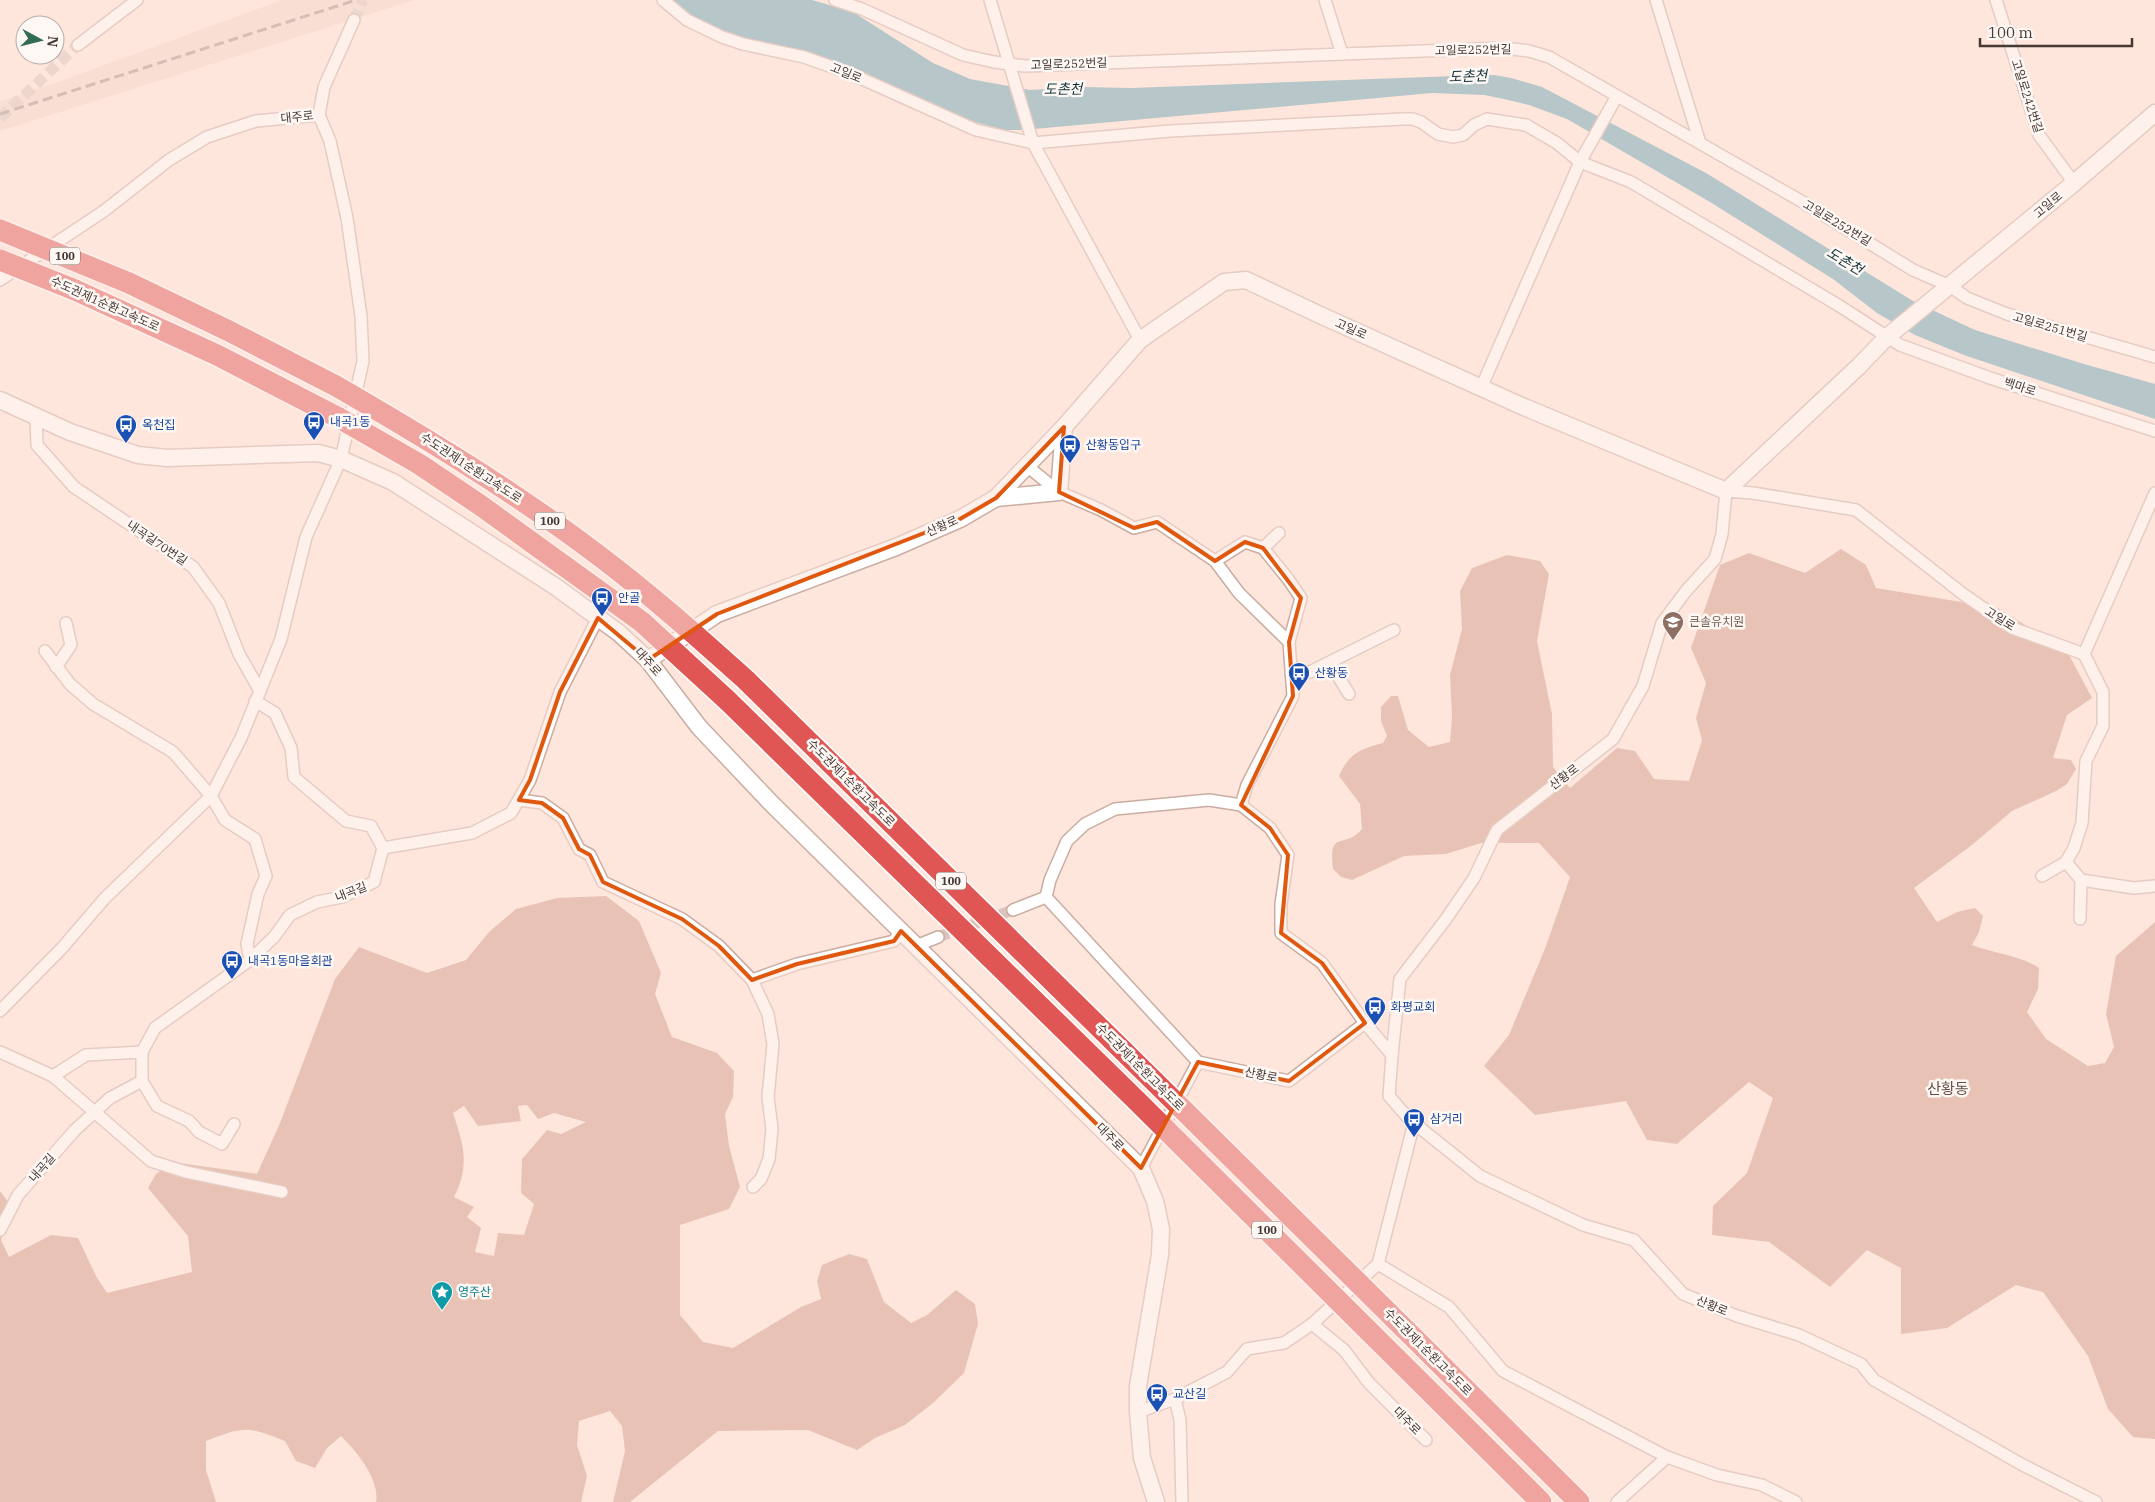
<svg xmlns="http://www.w3.org/2000/svg" width="2155" height="1502" font-family="'IBM Plex Serif','Noto Sans KR',serif">
<rect width="100%" height="100%" fill="#fee6dd"/>
<polygon fill="#f3d5ca" points="282,0 414,0 0,131 0,101 61,81"/>
<g fill="#ce9a85" fill-rule="evenodd">
<path d="M1841 549 1866 565 1876 588 1998 608 2067 651 2092 698 2067 715 2053 758 2071 760 2076 769 2067 784 2056 791 2012 811 1972 845 1914 888 1937 922 1957 912 1975 908 1983 916 1979 932 1972 945C1992 953 2022 956 2039 968L2038 989 2027 1012 2046 1039 2088 1066 2105 1063 2114 1047 2106 1014 2116 956 2155 922V1439L2133 1437 2108 1409 2088 1356 2043 1292 2016 1285 1947 1328 1901 1334V1268L1867 1250 1830 1287 1769 1242 1712 1235 1713 1206 1747 1173 1773 1098 1749 1082 1677 1144 1647 1140 1626 1101 1535 1115 1484 1066 1509 1035 1546 946 1570 877 1539 843H1481L1446 854 1404 856 1352 880 1341 877 1333 869C1328 828 1345 850 1362 829L1360 804 1339 776C1349 753 1360 749 1383 743L1387 736 1381 721V707L1391 696H1398L1408 730 1429 747 1450 742 1452 717 1450 675 1462 629 1460 591 1472 568 1507 555 1540 561 1549 574 1537 641 1552 714 1553 767 1570 788 1617 748 1635 751 1654 779 1689 781 1702 740 1696 718 1706 683 1691 648 1720 565 1749 553 1805 573Z"/>
<path d="M606 896 639 921 661 973 655 994 672 1037 717 1053 734 1071 733 1097 725 1114 729 1146 740 1187 729 1209 680 1225V1315L703 1342 733 1348 801 1307 821 1299 817 1281 822 1265 849 1254 867 1259 884 1302 911 1323 927 1315 956 1290 975 1304 978 1324 964 1373 933 1403 905 1425 875 1438 857 1450 808 1430 718 1431 630 1502H613L625 1451 622 1426 610 1411 579 1421 577 1445 587 1476 581 1502H376C380 1479 356 1451 341 1436L327 1448 315 1468 296 1461 285 1441C246 1426 245 1426 206 1441V1470L216 1502H0V1191L10 1205 1 1240 9 1257 51 1235 78 1238 96 1276 107 1293 192 1272 188 1236 148 1188 156 1174 172 1162 257 1174 280 1123 335 979 359 947 427 973 466 960 489 932 516 909 557 898ZM527 1105 538 1119 554 1113 586 1122 561 1134 547 1130 522 1159 521 1193 534 1204 524 1235 498 1233 494 1256 475 1252 481 1228 467 1217 474 1207 454 1197C470 1165 464 1146 453 1113L464 1106 478 1126 521 1121 518 1106Z"/>
</g>
<polygon fill="#60a0b2" points="672,0 812,0 853,12 933,63 970,79 1030,90 1082,87 1132,88 1455,76 1494,75 1511,78 1542,87 1706,173 1913,301 1975,330 2084,364 2155,384 2155,419 1964,355 1915,335 1877,313 1833,279 1710,202 1567,119 1529,105 1504,99 1484,95 1432,93 1023,130 1005,130 963,119 706,27"/>
<g fill="none" stroke-linecap="round" stroke-linejoin="round">
<g stroke="#d9c3bb" stroke-width="11" stroke-dasharray="11 5.5" stroke-linecap="butt">
<polyline points="354,20 363,0"/>
<polyline points="0,118 78,45"/>
<polyline points="938,937 1013,910"/>
</g>
<g stroke="#caada2" stroke-width="14">
<g id="street">
<polyline points="663,0 687,20 722,37 743,44 804,57 849,73 976,130 1033,143 1170,131 1403,119 1413,119 1421,122 1438,134 1453,137 1463,135 1474,125 1487,119 1526,125 1557,143 1580,162 1631,182 1838,305 1900,345 1990,378 2155,431"/>
<polyline points="835,0 862,9 963,55 994,62 1025,66 1504,48 1529,51 1549,57 1801,201 1913,270 1950,286 1967,298 2007,314 2155,357"/>
<polyline points="990,0 1033,143 1140,340"/>
<polyline points="1325,0 1342,54"/>
<polyline points="1656,0 1700,143"/>
<polyline points="1996,0 2039,135 2074,183"/>
<polyline points="78,45 137,0"/>
<polyline points="319,115 324,87 354,20"/>
<polyline points="0,280 104,211 169,160 207,137 256,121 319,115"/>
<polyline points="1481,388 1580,162 1617,96"/>
<polyline points="36,416 37,445 74,487 193,567 219,603 239,654 260,691"/>
<polyline points="1027,466 1059,492 1101,510 1134,528 1157,522 1215,561 1239,593 1289,642 1293,696 1247,785 1241,805"/>
<polyline points="1263,548 1279,533"/>
<polyline points="1215,561 1245,542 1263,548 1288,579 1301,598 1289,642"/>
<polyline points="2084,654 2155,493"/>
<polyline points="1330,663 1349,694"/>
<polyline points="56,667 71,645 66,623"/>
<polyline points="1291,673 1310,672 1394,630"/>
<polyline points="255,701 275,713 291,748 294,777 346,821 371,826 383,848"/>
<polyline points="519,800 542,803 563,818 579,849 590,855 603,882 682,919 719,946 752,980"/>
<polyline points="2042,876 2066,862"/>
<polyline points="1046,897 1050,880 1067,841 1085,824 1115,809 1209,800 1241,805 1270,828 1288,855 1281,904 1281,933 1322,963 1365,1023 1392,1055 1389,1096 1409,1119 1480,1176 1583,1225 1634,1240 1683,1294 1737,1316 1799,1335 1861,1364 1874,1380 2021,1464 2096,1502"/>
<polyline points="1046,897 1198,1062 1141,1168"/>
<polyline points="1013,910 1046,897"/>
<polyline points="2080,919 2081,880"/>
<polyline points="916,946 938,937"/>
<polyline points="250,960 247,944 258,894 266,876 255,839 225,820 211,796 241,738 281,639 306,537 341,459 363,361 361,316 347,218 330,141 319,115"/>
<polyline points="0,1011 62,948 105,898 211,796 173,752 93,704 70,684 45,651"/>
<polyline points="0,1052 53,1076 151,1161 186,1172 282,1192"/>
<polyline points="1392,1055 1400,979 1446,919 1474,878 1497,830 1613,739 1643,686 1662,623 1686,591 1715,559 1722,534 1726,491 1753,493 1856,510 1963,594 2012,628 2084,654 2103,692 2103,726 2086,761 2082,823 2074,848 2066,862 2081,880 2134,888 2155,886"/>
<polyline points="1198,1062 1289,1081 1365,1023"/>
<polyline points="53,1076 86,1055 142,1052"/>
<polyline points="142,1081 157,1106 189,1121 199,1132 222,1144 234,1124"/>
<polyline points="753,1187 761,1179 769,1159 772,1129 768,1097 773,1044 768,1014 752,980 797,964 894,941 901,931"/>
<polyline points="0,1230 18,1195 75,1130 110,1098 142,1081 142,1052 155,1028 250,960 274,937 290,915 317,902 342,897 374,882 383,848 472,833 511,813 530,780 560,692 598,618"/>
<polyline points="1378,1264 1449,1307 1503,1371 1667,1457 1717,1475 1762,1485 1796,1502"/>
<polyline points="1312,1324 1344,1350 1369,1383 1426,1440"/>
<polyline points="1175,1399 1180,1420 1182,1502"/>
<polyline points="1138,1412 1175,1399 1227,1372 1247,1349 1284,1343 1312,1324 1378,1264 1414,1123"/>
<polyline points="1617,1502 1667,1457"/>
</g>
</g>
<g stroke="#caada2" stroke-width="19">
<g id="secondary">
<polyline points="0,400 70,432 138,455 167,458 318,453 341,459 393,482 556,587 619,633 648,660 699,727 771,803 1141,1168 1155,1201 1161,1229 1160,1255 1138,1386 1138,1412 1142,1458 1156,1502"/>
<polyline points="996,498 1059,492 1064,427"/>
<polyline points="648,660 717,614 896,547 960,519 996,498 1064,427 1140,340 1224,282 1246,280 1320,315 1524,407 1726,491 1858,367 1887,337 2074,183 2155,113"/>
</g>
</g>
<g stroke="#fff" stroke-width="24">
<g id="highway">
<polyline points="129,283 229,331 336,386"/>
<polyline points="75,290 217,355 339,418"/>
<polyline points="746,680 1155,1082"/>
<polyline points="727,700 1137,1101"/>
<polyline points="1415,1339 1579,1502"/>
<polyline points="1396,1358 1541,1502"/>
</g>
</g>
<use href="#street" stroke="#fff" stroke-width="11"/>
<use href="#secondary" stroke="#fff" stroke-width="16"/>
<use href="#highway" stroke="#e05654" stroke-width="21"/>
<polyline stroke="#a29089" stroke-width="3" stroke-dasharray="10 5" stroke-linecap="butt" points="0,114 356,0"/>
<g stroke="#fff" stroke-width="24" stroke-linecap="butt">
<g id="highway-bridge">
<polyline points="0,230 129,283"/>
<polyline points="0,260 75,290"/>
<path d="M336 386C426 438 515 492 598 555 650 594 698 637 746 680"/>
<polyline points="339,418 419,464 480,505 642,622 727,700"/>
<polyline points="1155,1082 1415,1339"/>
<polyline points="1137,1101 1396,1358"/>
</g>
</g>
<use href="#highway-bridge" stroke="#e05654" stroke-width="21"/>
</g>
<path d="M0 0H2155V1502H0ZM1064 427 1059 492 1134 528 1157 522 1215 561 1245 542 1263 548 1301 598 1289 642 1293 696 1241 805 1270 828 1288 855 1281 933 1322 963 1365 1023 1289 1081 1198 1062 1141 1168 901 931 894 941 797 964 752 980 719 946 682 919 603 882 590 855 579 849 563 818 542 803 519 800 530 780 560 692 598 618 648 660 717 614 960 519 996 498Z" fill="#fee6dd" fill-opacity=".55" fill-rule="evenodd"/>
<path fill="none" stroke="#e0570e" stroke-width="4" stroke-linejoin="round" d="M1064 427 1059 492 1134 528 1157 522 1215 561 1245 542 1263 548 1301 598 1289 642 1293 696 1241 805 1270 828 1288 855 1281 933 1322 963 1365 1023 1289 1081 1198 1062 1141 1168 901 931 894 941 797 964 752 980 719 946 682 919 603 882 590 855 579 849 563 818 542 803 519 800 530 780 560 692 598 618 648 660 717 614 960 519 996 498Z"/>
<defs>
<g id="bus-pin" transform="scale(1.125)"><path d="M0 17L-7.5 6A9.5 9.5 0 1 1 7.5 6Z" fill="#1a4fb4" stroke="#fef8f5"/><path d="M-5-6H5V4H4V6H2V4H-2V6H-4V4H-5ZM-3.5-4V0h7V-4ZM-3.5 1.2v1.5H-2V1.2ZM2 1.2v1.5H3.5V1.2Z" fill="#fff"/></g>
<g id="school-pin" transform="scale(1.125)"><path d="M0 17L-7.5 6A9.5 9.5 0 1 1 7.5 6Z" fill="#8d6e63" stroke="#fef8f5"/><path d="M0-5L7-2L0 1L-7-2ZM-4 1L0 2.5L4 1V4Q0 6-4 4Z" fill="#fff"/></g>
<g id="sight-pin" transform="scale(1.125)"><path d="M0 17L-7.5 6A9.5 9.5 0 1 1 7.5 6Z" fill="#0f9aa8" stroke="#fef8f5"/><path d="M0-6L1.8-2.2L6-1.7L2.9 1.2L3.7 5.4L0 3.3L-3.7 5.4L-2.9 1.2L-6-1.7L-1.8-2.2Z" fill="#fff"/></g>
</defs>
<g fill-rule="evenodd">
<use href="#bus-pin" x="314" y="422"/>
<use href="#bus-pin" x="126" y="425"/>
<use href="#bus-pin" x="1070" y="445"/>
<use href="#bus-pin" x="602" y="598"/>
<use href="#school-pin" x="1673" y="622"/>
<use href="#bus-pin" x="1299" y="673"/>
<use href="#bus-pin" x="232" y="961"/>
<use href="#bus-pin" x="1375" y="1007"/>
<use href="#bus-pin" x="1414" y="1119"/>
<use href="#sight-pin" x="442" y="1292"/>
<use href="#bus-pin" x="1157" y="1394"/>
</g>
<g text-anchor="middle" stroke-width="5" stroke-linejoin="round" paint-order="stroke">
<g fill="#fef8f5" stroke="#7c726e" stroke-width="1">
<rect x="50" y="247.5" width="30" height="17" rx="4"/>
<rect x="535" y="512.5" width="30" height="17" rx="4"/>
<rect x="936" y="872.5" width="30" height="17" rx="4"/>
<rect x="1252" y="1221.5" width="30" height="17" rx="4"/>
</g>
<g font-size="11" font-weight="bold" fill="#453934">
<text x="65" y="260">100</text>
<text x="550" y="525">100</text>
<text x="951" y="885">100</text>
<text x="1267" y="1234">100</text>
</g>
<g font-size="12" fill="#453934" stroke="#fef8f5">
<text transform="translate(1473 50) rotate(-1)" y="4">고일로252번길</text>
<text transform="translate(1069 64) rotate(-2)" y="4">고일로252번길</text>
<text transform="translate(846 73) rotate(22)" y="4">고일로</text>
<text transform="translate(2027 96) rotate(72)" y="4">고일로242번길</text>
<text transform="translate(297 117) rotate(-6)" y="4">대주로</text>
<text transform="translate(2048 205) rotate(-40)" y="4">고일로</text>
<text transform="translate(1837 223) rotate(31)" y="4">고일로252번길</text>
<text transform="translate(105 304) rotate(24)" y="4">수도권제1순환고속도로</text>
<text transform="translate(2050 327) rotate(16)" y="4">고일로251번길</text>
<text transform="translate(1351 329) rotate(24)" y="4">고일로</text>
<text transform="translate(2020 387) rotate(18)" y="4">백마로</text>
<text transform="translate(471 468) rotate(33)" y="4">수도권제1순환고속도로</text>
<text transform="translate(942 526) rotate(-24)" y="4">산황로</text>
<text transform="translate(157 543) rotate(34)" y="4">내곡길70번길</text>
<text transform="translate(2000 619) rotate(32)" y="4">고일로</text>
<text transform="translate(648 662) rotate(48)" y="4">대주로</text>
<text transform="translate(1564 777) rotate(-37)" y="4">산황로</text>
<text transform="translate(851 783) rotate(45)" y="4">수도권제1순환고속도로</text>
<text transform="translate(351 892) rotate(-21)" y="4">내곡길</text>
<text transform="translate(1140 1067) rotate(45)" y="4">수도권제1순환고속도로</text>
<text transform="translate(1261 1075) rotate(11)" y="4">산황로</text>
<text transform="translate(1110 1137) rotate(45)" y="4">대주로</text>
<text transform="translate(42 1168) rotate(-49)" y="4">내곡길</text>
<text transform="translate(1712 1306) rotate(22)" y="4">산황로</text>
<text transform="translate(1428 1352) rotate(45)" y="4">수도권제1순환고속도로</text>
<text transform="translate(1407 1421) rotate(45)" y="4">대주로</text>
</g>
<g font-size="12" fill="#164399" stroke="#fef8f5" text-anchor="start">
<text x="330" y="426">내곡1동</text>
<text x="142" y="429">옥천집</text>
<text x="1086" y="449">산황동입구</text>
<text x="618" y="602">안골</text>
<text x="1315" y="677">산황동</text>
<text x="248" y="965">내곡1동마을회관</text>
<text x="1391" y="1011">화평교회</text>
<text x="1430" y="1123">삼거리</text>
<text x="1173" y="1398">교산길</text>
</g>
<g font-size="12" fill="#785e54" stroke="#fef8f5" text-anchor="start">
<text x="1689" y="626">큰솔유치원</text>
</g>
<g font-size="12" fill="#0d838f" stroke="#fef8f5" text-anchor="start">
<text x="458" y="1296">영주산</text>
</g>
<g font-size="14" font-style="italic" fill="#113139" stroke="#fef8f5">
<text transform="translate(1468 76) rotate(-2)" y="5">도촌천</text>
<text transform="translate(1063 89) rotate(-1)" y="5">도촌천</text>
<text transform="translate(1845 261) rotate(31)" y="5">도촌천</text>
</g>
<g font-size="15" fill="#695046" stroke="#fef8f5">
<text x="1948" y="1094">산황동</text>
</g>
</g>
<g transform="translate(40 40) rotate(97)"><circle r="24" fill="#fef8f5" stroke="#b4aca8"/>
<path d="M0-4L9 19L0 12L-9 19Z" fill="#306c56"/>
<text y="-8" font-size="14" font-weight="bold" text-anchor="middle" fill="#453934">N</text>
</g>
<path d="M1980 38v8h152v-8" fill="none" stroke="#453934" stroke-width="2.5"/>
<text x="1988" y="38" font-size="15" fill="#453934" stroke="#fef8f5" stroke-width="4" paint-order="stroke">100 m</text>
</svg>
